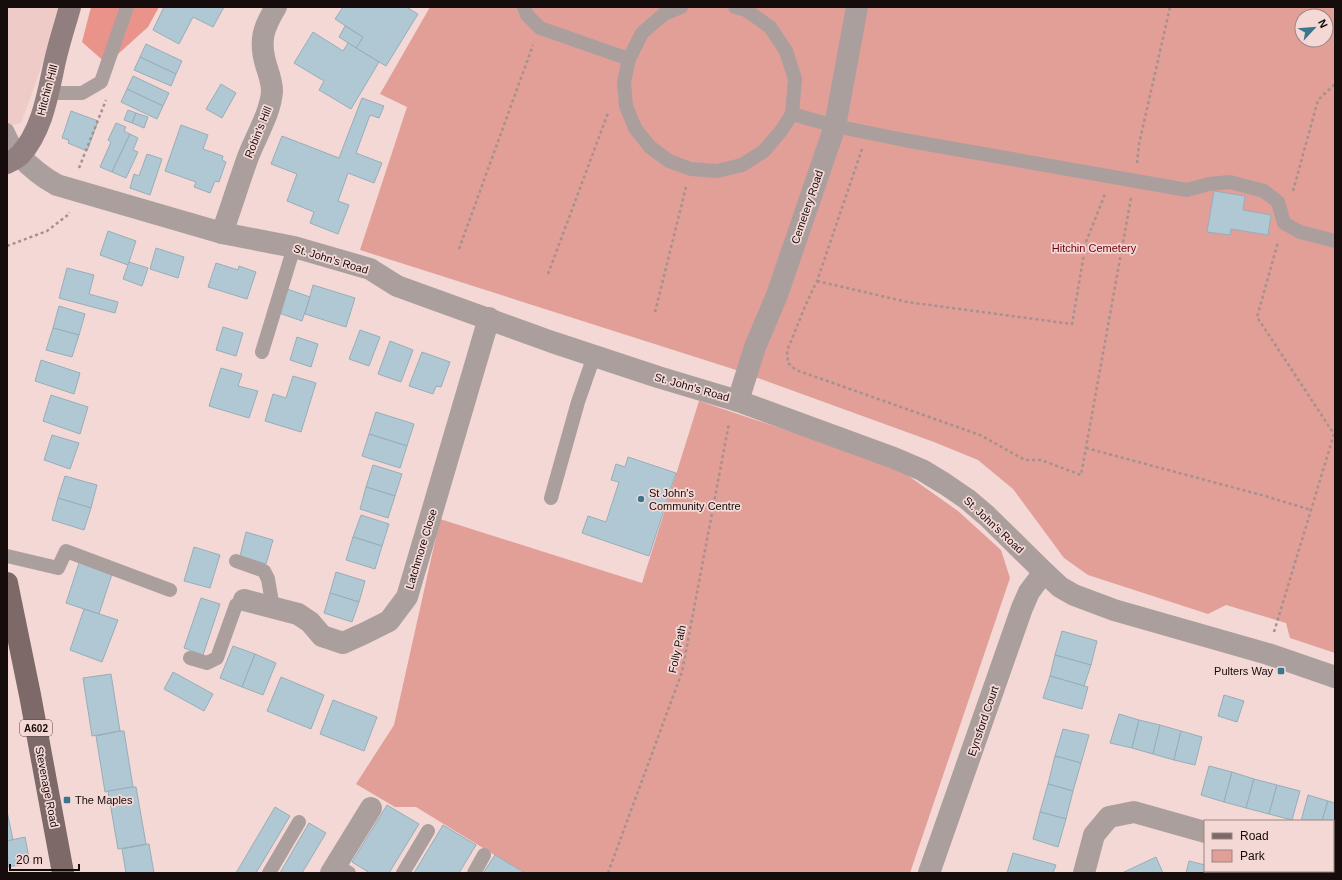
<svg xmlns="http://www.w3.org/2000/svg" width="1342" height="880" font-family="Arial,sans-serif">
<rect width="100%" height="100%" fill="#f4d8d5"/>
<polygon fill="#efcbc7" points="7,7 61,7 35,85 21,123 7,126"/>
<g fill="#e19f98" fill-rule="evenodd">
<path d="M430 7H1335V653L1290 638 1286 623 1226 605 1208 614 1088 575 1064 558 1013 489 978 460 934 442 733 369 360 250 407 107 380 94ZM1302 16H1326V40H1302Z"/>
<polygon points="699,401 896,467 958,511 1001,550 1010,578 910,873 524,873 416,807 395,807 356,784 394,725 440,519 642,583"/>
</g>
<polygon fill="#ea938b" points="91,7 159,7 148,27 107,64 82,42"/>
<g fill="#afc8d3" stroke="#96aeb9">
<polygon points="164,7 224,7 213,27 193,17 179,44 153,30"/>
<polygon points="343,7 406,7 418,14 386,66 356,48 363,37 335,19"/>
<polygon points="345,26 363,37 356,48 339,37"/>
<polygon points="313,32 343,51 348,43 379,62 351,109 319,90 324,81 294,63"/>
<polygon points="146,44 182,61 176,74 140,57"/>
<polygon points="140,57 176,74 171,86 134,70"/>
<polygon points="133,76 169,93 163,106 127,89"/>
<polygon points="221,84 236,93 222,118 206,109"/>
<polygon points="127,89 163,106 157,119 121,102"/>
<polygon points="362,98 384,106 379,118 370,115 356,153 382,163 374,183 348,173 338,201 349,205 338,234 310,223 314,212 287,201 297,174 271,164 282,136 339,158"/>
<polygon points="128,110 136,113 132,123 124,120"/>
<polygon points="71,111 98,121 87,151 68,143 69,140 62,138"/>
<polygon points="136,113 148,117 144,128 132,123"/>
<polygon points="116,123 126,127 124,131 130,134 112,172 100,167 111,142 108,140"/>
<polygon points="181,125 208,135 203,149 223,156 222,160 226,162 219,182 215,181 210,193 194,187 196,182 165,171"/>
<polygon points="130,134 138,138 133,150 138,152 126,178 112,172"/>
<polygon points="147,154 162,159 150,195 130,188 134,174 139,176"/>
<polygon points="1214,191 1245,196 1243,210 1271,215 1268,235 1231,229 1230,235 1207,232"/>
<polygon points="108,231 136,241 128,265 100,255"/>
<polygon points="156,248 184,257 178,278 150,269"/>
<polygon points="129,262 148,268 142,286 123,279"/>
<polygon points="216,263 238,270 239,266 256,272 247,299 208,287"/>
<polygon points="67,268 94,275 89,294 118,302 115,313 59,298"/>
<polygon points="313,285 355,298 346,327 305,314"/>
<polygon points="287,289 310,297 302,321 279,313"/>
<polygon points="59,306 85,314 79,335 53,328"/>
<polygon points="223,327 243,333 236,356 216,350"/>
<polygon points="53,328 79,335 72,357 46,350"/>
<polygon points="360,330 380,337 369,366 349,359"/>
<polygon points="297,337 318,344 311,367 290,360"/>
<polygon points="390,341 413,350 401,382 378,374"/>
<polygon points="422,352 450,362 441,387 436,386 433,394 409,386"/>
<polygon points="41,360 80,373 74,394 35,381"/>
<polygon points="221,368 242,374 238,386 258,391 249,418 209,406"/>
<polygon points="293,376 316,383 301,432 265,421 273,394 286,398"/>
<polygon points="51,395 88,407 80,434 43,421"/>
<polygon points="376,412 414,424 407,446 369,434"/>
<polygon points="369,434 407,446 400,468 362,456"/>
<polygon points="52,435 79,443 70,469 44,460"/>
<polygon points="628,457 676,473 649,556 582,533 588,516 606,522 619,482 611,480 616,464 625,467"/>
<polygon points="373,465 402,474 395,496 366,487"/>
<polygon points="65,476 97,485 91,508 58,498"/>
<polygon points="366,487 395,496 388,518 360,509"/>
<polygon points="58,498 91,508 84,530 52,520"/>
<polygon points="361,515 389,524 382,546 353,537"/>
<polygon points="246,532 273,540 266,564 240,556"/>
<polygon points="353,537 382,546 375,569 346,560"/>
<polygon points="194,547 220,555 210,588 184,581"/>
<polygon points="80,560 113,571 99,614 66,603"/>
<polygon points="336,572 365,581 359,602 330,593"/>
<polygon points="330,593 359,602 352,622 324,613"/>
<polygon points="201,598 220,604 203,655 184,648"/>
<polygon points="84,609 118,620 102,662 70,650"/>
<polygon points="1062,631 1097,641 1091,665 1055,655"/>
<polygon points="233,646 255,654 242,687 220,678"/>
<polygon points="255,654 276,663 263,695 242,687"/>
<polygon points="1055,655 1091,665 1084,686 1050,676"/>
<polygon points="173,672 213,694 204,711 164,689"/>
<polygon points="111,674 120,731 92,736 83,678"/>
<polygon points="1050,676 1088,687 1082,709 1043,698"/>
<polygon points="281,677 324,695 311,729 267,711"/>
<polygon points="1224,695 1244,701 1237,722 1218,716"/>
<polygon points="333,700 377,717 364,751 320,734"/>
<polygon points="1119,714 1139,720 1132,748 1110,743"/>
<polygon points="1139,720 1160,725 1153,754 1132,748"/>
<polygon points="1160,725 1181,731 1174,760 1153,754"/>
<polygon points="1063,729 1089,735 1081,763 1055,756"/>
<polygon points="120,731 124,731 133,787 105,792 96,736"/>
<polygon points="1181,731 1202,737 1195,765 1174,760"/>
<polygon points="1055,756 1081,763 1073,791 1048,784"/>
<polygon points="1209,766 1232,772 1224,802 1201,795"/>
<polygon points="1232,772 1254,779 1246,808 1224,802"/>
<polygon points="1254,779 1277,785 1269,814 1246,808"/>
<polygon points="1048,784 1073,791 1066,819 1040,812"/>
<polygon points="1277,785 1300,791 1292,820 1269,814"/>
<polygon points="133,787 136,787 146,844 118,849 108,791"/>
<polygon points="1308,795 1328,801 1322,821 1301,821"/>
<polygon points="1328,801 1335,803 1335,832 1333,832 1333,821 1322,821"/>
<polygon points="387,805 419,824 389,873 370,873 352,862"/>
<polygon points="275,807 290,816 256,873 236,873"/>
<polygon points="7,811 13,840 7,841"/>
<polygon points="1040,812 1066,819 1058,847 1033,839"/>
<polygon points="309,823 326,833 302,873 280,873"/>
<polygon points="443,825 476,845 459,873 414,873"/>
<polygon points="25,837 30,863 8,867 7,841"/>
<polygon points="149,844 154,873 126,873 122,849"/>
<polygon points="1013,853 1056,865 1053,873 1007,873"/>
<polygon points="495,855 525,873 483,873"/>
<polygon points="1156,857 1163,873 1122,873"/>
<polygon points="1189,861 1205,865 1205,871 1215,871 1215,873 1186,873"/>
<polygon points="1215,871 1228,871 1236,873 1215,873"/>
</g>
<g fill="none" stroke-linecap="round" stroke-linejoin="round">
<g stroke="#a6918e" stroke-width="2.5" stroke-dasharray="3 3" stroke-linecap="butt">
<polyline points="862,149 817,281 806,304 787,351 788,363 796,370 980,435 1025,460 1041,460 1081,475 1131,198"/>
<polyline points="1137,163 1139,144 1170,7"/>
<polyline points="79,168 106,100"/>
<polyline points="1293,191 1318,100 1335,84"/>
<polyline points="7,246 47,231 69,214 69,212"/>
<polyline points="459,249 533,45"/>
<polyline points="548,274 608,113"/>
<polyline points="817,281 907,302 1072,324 1086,242 1105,194"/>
<polyline points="655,312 686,187"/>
<polyline points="1086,448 1265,496 1311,510"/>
<polyline points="1274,632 1334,434 1257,317 1278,242"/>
<polyline points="608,873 682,672 729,423"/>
</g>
<g stroke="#ab9f9e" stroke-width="14">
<polyline points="524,7 527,15 540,28 629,59"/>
<polyline points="681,7 664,14 642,33 629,59 624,82 626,106 635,128 650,147 669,161 691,169 717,171 742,165 764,151 781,131 792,114 795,79 786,51 770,27 746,10 735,7"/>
<polyline points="48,93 82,93 101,82 127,7"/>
<polyline points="792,114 835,126 904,140 1187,190 1209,184 1230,182 1264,191 1278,202 1284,223 1300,232 1335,241"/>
<polyline points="7,130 19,155"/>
<polyline points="262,352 294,247"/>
<polyline points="551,498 578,402 594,356"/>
<polyline points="7,556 58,568 66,551 170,590"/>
<polyline points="236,561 264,571 268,579 273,608"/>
<polyline points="190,658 207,663 217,658 236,605 244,600"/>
<polyline points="336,865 349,873"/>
<polyline points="269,873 299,822"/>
<polyline points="403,873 428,831"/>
<polyline points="474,873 484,855"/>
</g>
<g stroke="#ab9f9e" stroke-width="22">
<path d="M19 155C31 168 42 177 57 185L222 233 294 247 370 269 397 286 552 342 658 377 738 401 894 458 922 470 945 484 967 499 987 516 1044 572 1060 587 1074 595 1114 610 1268 654 1335 677"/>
<path d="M222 233C231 208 239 182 248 157 255 138 271 112 272 91 272 82 269 74 266 65 259 41 263 28 276 7"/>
<polyline points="738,401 755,347 777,295 835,126 857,7"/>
<polyline points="244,600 298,614 310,622 322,636 343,643 365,633 389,621 407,597 489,318"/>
<polyline points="1333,868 1335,869"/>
<polyline points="331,873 371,808"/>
<polyline points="929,873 1022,608 1029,592 1044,572"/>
<polyline points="1084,873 1094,835 1109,817 1134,812 1205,832"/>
</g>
<path stroke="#907f7e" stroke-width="22" d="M7 163C11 161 17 158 20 155 43 130 48 92 55 61 59 43 65 25 70 7"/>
<polyline stroke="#7d6967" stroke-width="22" points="7,583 30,695 63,873"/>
</g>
<g fill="#3a768e" stroke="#f4d8d5" stroke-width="1.5">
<circle cx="641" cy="499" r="4"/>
<rect x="1277" y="667" width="8" height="8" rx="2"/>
<rect x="63" y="796" width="8" height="8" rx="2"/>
</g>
<g text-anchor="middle" stroke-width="3.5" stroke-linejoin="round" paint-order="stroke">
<rect fill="#f4d8d5" stroke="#584948" stroke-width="1" x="20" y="720" width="32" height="16" rx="3"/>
<g font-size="10" font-weight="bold" fill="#150c0b">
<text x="36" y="732">A602</text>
</g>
<g font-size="11" fill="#150c0b" stroke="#f4d8d5">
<text transform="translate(47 90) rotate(-75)" y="4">Hitchin Hill</text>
<text transform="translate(258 132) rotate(-68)" y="4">Robin's Hill</text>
<text transform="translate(807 207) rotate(-71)" y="4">Cemetery Road</text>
<text transform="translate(331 259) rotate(17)" y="4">St. John's Road</text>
<text transform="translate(692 387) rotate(16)" y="4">St. John's Road</text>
<text transform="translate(994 525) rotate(43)" y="4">St. John's Road</text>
<text transform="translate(421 549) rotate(-73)" y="4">Latchmore Close</text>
<text transform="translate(677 649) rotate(-78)" y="4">Folly Path</text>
<text transform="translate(983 721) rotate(-71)" y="4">Eynsford Court</text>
<text transform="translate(47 787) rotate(79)" y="4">Stevenage Road</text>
</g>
<g font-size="11" fill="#6e010d" stroke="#f4d8d5">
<text x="1094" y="252">Hitchin Cemetery</text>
</g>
<g font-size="11" fill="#150c0b" stroke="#f4d8d5" text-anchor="start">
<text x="649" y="497">St John's<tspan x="649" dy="13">Community Centre</tspan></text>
<text x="1273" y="675" text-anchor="end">Pulters Way</text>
<text x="75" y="804">The Maples</text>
</g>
</g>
<rect width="1342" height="880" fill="none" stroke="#150c0b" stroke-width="16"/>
<rect x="1204" y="820" width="130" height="52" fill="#f4d8d5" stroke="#9b8684"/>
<rect x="1212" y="833" width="20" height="6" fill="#7d6967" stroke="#9b8684"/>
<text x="1240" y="840" font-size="12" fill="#150c0b">Road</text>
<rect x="1212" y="850" width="20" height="12" fill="#e19f98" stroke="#9b8684"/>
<text x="1240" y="860" font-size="12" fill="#150c0b">Park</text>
<g transform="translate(1314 28) rotate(64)"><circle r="19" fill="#f4d8d5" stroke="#9b8684"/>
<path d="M0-3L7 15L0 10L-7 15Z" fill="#3a768e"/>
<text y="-6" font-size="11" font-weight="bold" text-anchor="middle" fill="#150c0b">N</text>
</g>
<path d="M10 864v6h69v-6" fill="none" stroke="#150c0b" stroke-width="2"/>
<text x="16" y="864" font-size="12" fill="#150c0b" stroke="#f4d8d5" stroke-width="3" paint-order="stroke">20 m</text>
</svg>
